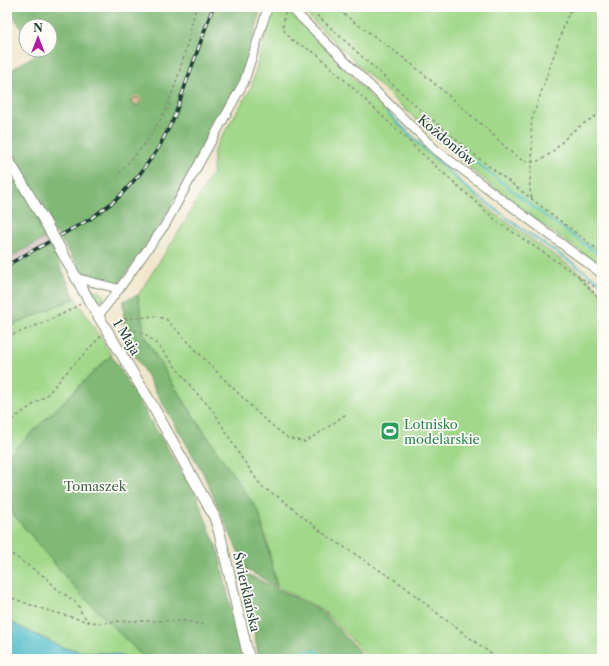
<svg xmlns="http://www.w3.org/2000/svg" width="609" height="666" font-family="'Libre Caslon Text',serif">
<rect width="100%" height="100%" fill="#fdfcf7"/>
<filter id="ink" filterUnits="userSpaceOnUse"><feTurbulence type="fractalNoise" baseFrequency=".025" numOctaves="2"/><feDisplacementMap in="SourceGraphic" scale="8" xChannelSelector="R" yChannelSelector="G"/><feConvolveMatrix kernelMatrix="1 2 1 2 8 2 1 2 1" color-interpolation-filters="sRGB"/></filter>
<filter id="wash" filterUnits="userSpaceOnUse"><feTurbulence type="fractalNoise" baseFrequency=".012" numOctaves="4" result="noise"/><feDisplacementMap in="SourceGraphic" scale="16" xChannelSelector="R" yChannelSelector="G"/><feGaussianBlur stdDeviation="0.9" result="paint"/><feColorMatrix in="noise" values="0 0 0 0 0 0 0 0 0 0 0 0 0 0 0 0 0 1.4 0 .05"/><feComposite in="paint" operator="in"/></filter>
<g filter="url(#wash)">
<rect width="100%" height="100%" fill="#efe5c8"/>
<polygon fill="#d1c0bd" points="47,238 51,246 7,268 7,259"/>
<g fill="#a1d88a" stroke="#608a5f">
<polygon points="273,7 285,7 410,137 495,214 590,280 602,294 602,659 370,659 323,610 277,587 266,537 225,463 169,378 145,337 138,295 183,225 213,172 214,150 251,88"/>
<path d="M299 7H602V266C565 241 529 216 494 188 464 164 436 138 408 112 371 77 335 43 299 7Z"/>
<polygon points="90,289 101,292 104,296 102,300 94,300 88,290"/>
<polygon points="75,298 111,355 7,457 7,328"/>
<polygon points="7,498 13,514 73,586 145,659 132,659 109,653 92,653 64,648 18,626 7,619"/>
</g>
<g fill="#80b876" stroke="#507a55">
<polygon points="8,7 261,7 253,43 240,81 163,221 117,286 82,272 56,232 7,259 7,185 25,176 7,147 7,73 36,54 34,50 50,50 50,26 26,26 26,36"/>
<polygon points="51,246 75,298 7,328 7,268"/>
<polygon points="138,295 145,338 169,378 199,425 259,512 277,587 246,569 203,473 125,338 123,301"/>
<polygon points="111,355 197,497 219,554 242,659 145,659 73,586 13,514 7,498 7,457"/>
<polygon points="243,572 322,611 366,659 259,659"/>
</g>
<polygon fill="#4ebcc7" stroke="#367c7e" points="7,619 18,626 64,648 92,653 109,653 132,659 15,659 7,653"/>
<g fill="none" stroke-linecap="round" stroke-linejoin="round">
<g stroke="#4ebcc7" stroke-width="2">
<polyline points="387,112 465,186 519,227 602,283"/>
<polyline points="432,128 545,216 602,256"/>
<polyline points="266,657 316,650 326,659"/>
</g>
</g>
<g id="blocks">
<polygon fill="#dab38e" points="138,95 142,101 135,105 131,99"/>
</g>
</g>
<g filter="url(#ink)">
<use href="#blocks" fill-opacity="0" stroke="#87917e" stroke-width="1"/>
<g fill="none" stroke-linecap="round" stroke-linejoin="round">
<g stroke="#87917e" stroke-width="10">
<g id="minor">
<polyline points="290,7 436,150 602,274"/>
<polyline points="77,278 119,289"/>
<polyline points="99,315 119,289 165,225 244,82 268,7"/>
</g>
</g>
<g stroke="#87917e" stroke-width="12">
<g id="major">
<polyline points="7,158 18,176 45,222"/>
<polyline points="62,252 88,299 151,403 214,516 219,531 225,556 249,659"/>
</g>
</g>
<g stroke="#87917e" stroke-width="1.5" stroke-dasharray="3 3" stroke-linecap="butt">
<polyline points="308,7 416,106 481,160 602,253"/>
<path d="M334 7C359 26 385 43 410 63 437 85 463 109 490 132 500 141 518 163 531 162 548 162 562 140 574 130 583 124 593 118 602 112"/>
<polyline points="285,12 283,27 285,32 292,40 317,54 419,151 498,222 602,292"/>
<polyline points="119,173 149,139 167,108 178,76 189,38 191,27 196,7"/>
<path d="M532 198C527 185 532 173 532 160 533 147 530 133 532 119L566 20 572 7"/>
<polyline points="579,278 591,290 602,302"/>
<polyline points="120,321 124,327 145,334 159,346 193,389 214,412 239,454 262,487 280,498 324,534 404,586 442,617 498,659"/>
<polyline points="114,325 124,319 155,316 166,319 222,377 263,418 288,438 305,442 327,428 346,414"/>
<path d="M7 337C33 327 58 318 82 303"/>
<polyline points="7,423 47,395 64,375 101,336"/>
<polyline points="7,551 45,577 56,588 78,604 81,612 89,622 104,623 120,621 186,621 203,625"/>
<polyline points="7,596 36,607 89,622"/>
</g>
<use href="#minor" stroke="#fff" stroke-width="8"/>
<use href="#major" stroke="#fff" stroke-width="10"/>
<g stroke="#1f3d34" stroke-width="3.5">
<polyline id="rail" points="7,265 90,219 117,199 139,175 158,149 173,120 213,7"/>
</g>
<use href="#rail" stroke="#fdfcf7" stroke-width="2" stroke-dasharray="6" stroke-linecap="butt"/>
<g stroke="#87917e" stroke-width="12" stroke-linecap="butt">
<polyline id="major-bridge" points="45,222 62,252"/>
</g>
<use href="#major-bridge" stroke="#fff" stroke-width="10"/>
</g>
</g>
<defs>
<g id="stadium-square" transform="scale(1)"><rect x="-9" y="-9" width="18" height="18" rx="4" fill="#2e9e5b" stroke="#fdfcf7"/><path d="M0-5a6.5 5 0 1 0 0 10a6.5 5 0 1 0 0-10ZM-3.5-1.8h7v3.6h-7Z" fill="#fff"/></g>
</defs>
<g fill-rule="evenodd">
<use href="#stadium-square" x="390" y="431"/>
</g>
<g text-anchor="middle" stroke-width="3.5" stroke-linejoin="round" paint-order="stroke">
<g font-size="13" fill="#1f3d34" stroke="#fdfcf7">
<text transform="translate(447 140) rotate(40)" y="5">Kożdoniów</text>
<text transform="translate(127 337) rotate(59)" y="5">1 Maja</text>
<text transform="translate(247 592) rotate(77)" y="5">Świerklańska</text>
</g>
<g font-size="13" fill="#27864d" stroke="#fdfcf7" text-anchor="start">
<text x="404" y="429">Lotnisko<tspan x="404" dy="15">modelarskie</tspan></text>
</g>
<g font-size="13" fill="#40644a" stroke="#fdfcf7">
<text x="95" y="491">Tomaszek</text>
</g>
</g>
<rect width="609" height="666" fill="none" stroke="#fdfcf7" stroke-width="24"/>
<g transform="translate(38 38)"><circle r="19" fill="#fdfcf7" stroke="#a4b0a9"/>
<path d="M0-3L7 15L0 10L-7 15Z" fill="#b5179e"/>
<text y="-6" font-size="11" font-weight="bold" text-anchor="middle" fill="#1f3d34">N</text>
</g>
</svg>
